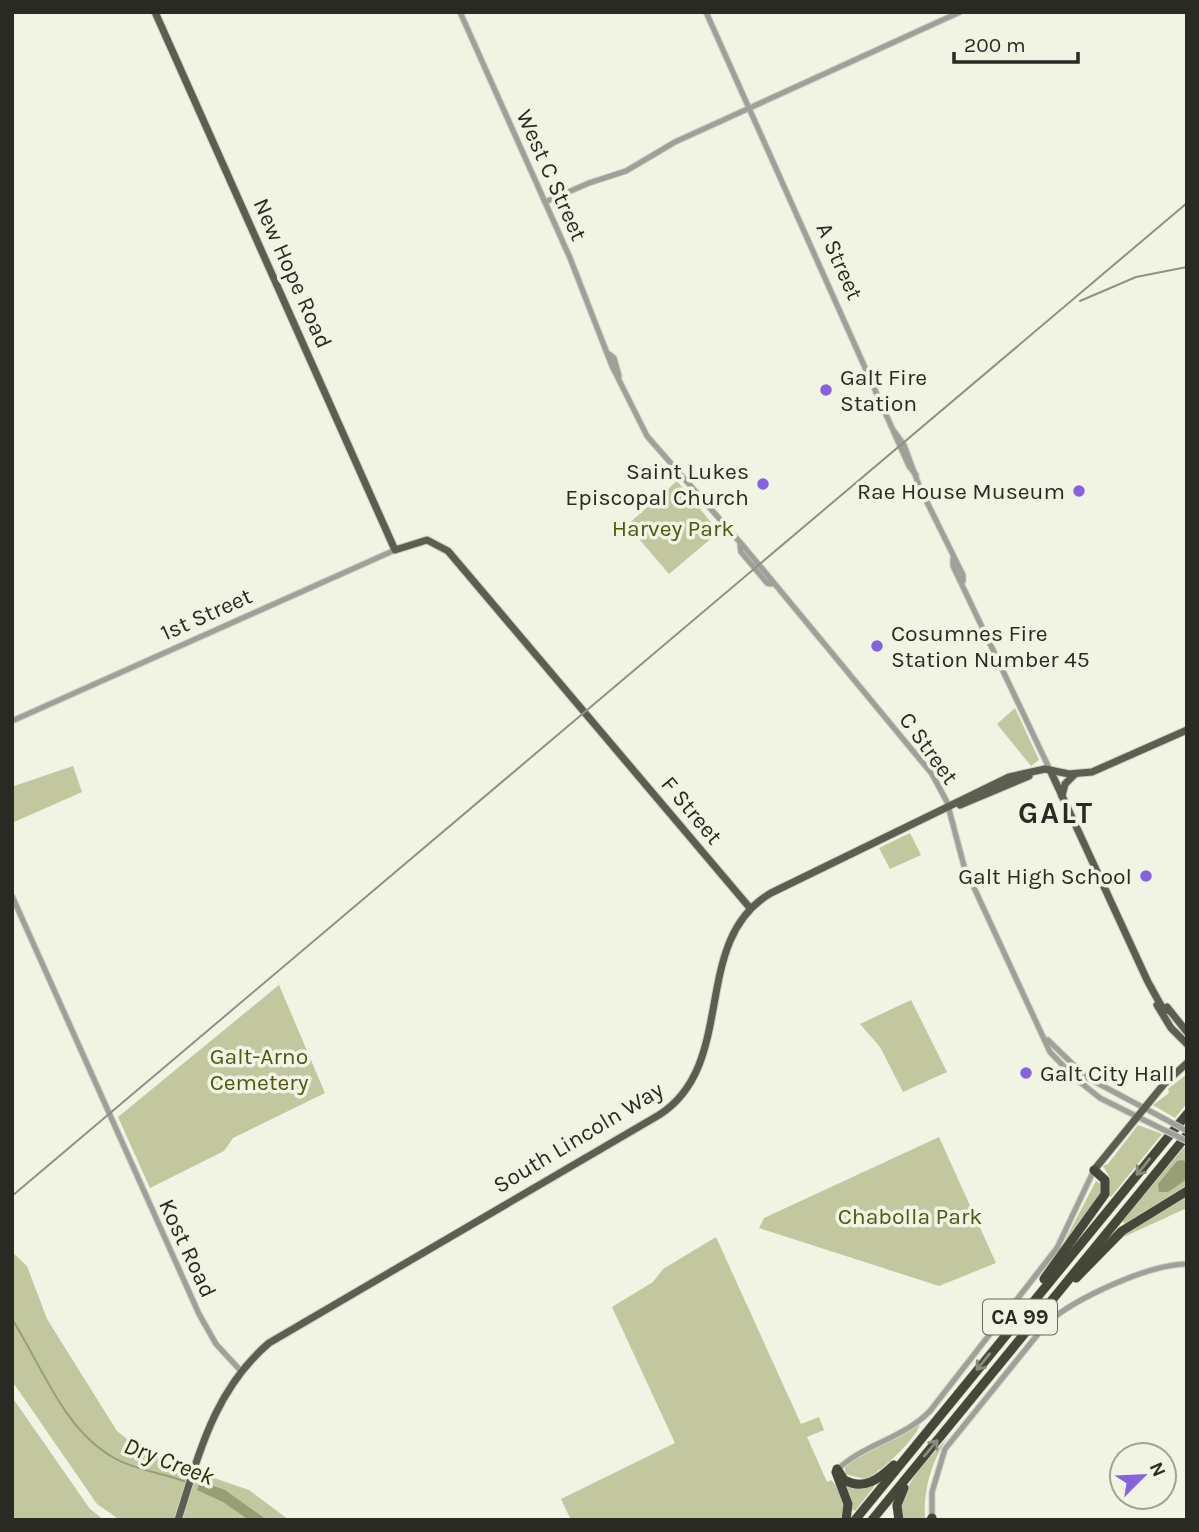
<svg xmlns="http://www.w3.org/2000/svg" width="1199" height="1532" font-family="Karla,sans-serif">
<rect width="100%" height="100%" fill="#f1f4e3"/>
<g fill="#c2c79f">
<polygon points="677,481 719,532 669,574 627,525"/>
<polygon points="1015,708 1039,760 1031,766 997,724"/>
<polygon points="73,766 82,792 12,823 12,783 14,786"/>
<polygon points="910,833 921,855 890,869 879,848"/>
<polygon points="279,985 325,1093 233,1138 224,1151 150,1188 118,1117"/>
<polygon points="911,1000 947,1072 903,1092 880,1047 860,1024"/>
<polygon points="1187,1074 1187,1103 1175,1118 1153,1105 1169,1093 1168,1089"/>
<polygon points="1138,1125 1162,1134 1111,1197 1108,1194 1110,1178 1103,1166 1108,1164"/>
<polygon points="939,1137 996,1263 939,1286 759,1228 764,1218"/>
<polygon points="1184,1147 1187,1148 1187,1185 1125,1224 1122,1221"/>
<polygon points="1096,1181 1101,1184 1102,1191 1061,1248"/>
<polygon points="1187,1197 1187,1208 1117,1240 1135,1225"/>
<path d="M716 1237 801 1424 819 1417 824 1430 807 1437 827 1482 831 1480C843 1491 846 1505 841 1520H571L561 1499 675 1443 612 1307 653 1282 663 1269Z"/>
<polygon points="12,1252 27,1266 47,1319 117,1431 141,1450 159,1459 249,1490 289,1520 120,1520 97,1504 12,1381"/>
<polygon points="12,1397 90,1509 104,1520 12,1520"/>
<path d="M920 1424C917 1438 880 1473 865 1479L845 1474V1468L853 1461Z"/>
<path d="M948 1437C931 1462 923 1490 925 1520H903C894 1489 930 1459 948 1437Z"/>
<polygon points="846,1484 871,1484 874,1487 855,1511 850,1508"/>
</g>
<g fill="#999e74">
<polygon points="1182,1160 1187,1162 1187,1179 1168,1192 1159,1192 1158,1184 1177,1161"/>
<polygon points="200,1481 225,1490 267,1520 249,1520 223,1502 197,1490"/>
</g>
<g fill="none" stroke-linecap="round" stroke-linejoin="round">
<path stroke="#999e74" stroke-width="2" d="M12 1319C42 1366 63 1429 114 1458 135 1470 163 1473 186 1482"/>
<g stroke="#cdd0c1" stroke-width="7">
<g id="minor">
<polyline points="460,12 570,258 612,366 647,436 745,548 932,774 947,802 964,866 1050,1052 1075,1078 1100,1098 1156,1126"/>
<polyline points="706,12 909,466 916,475"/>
<polyline points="545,202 589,183 626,171 675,142 960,12"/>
<polyline points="609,354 614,358 619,376"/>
<polyline points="894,431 904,445 920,488 963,575 963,581"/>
<polyline points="740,546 741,552 767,583 771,584"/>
<polyline points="953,559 953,566 1051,772"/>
<polyline points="12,721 395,550"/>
<polyline points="12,896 199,1314 216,1344 240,1370"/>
<polyline points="1048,1040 1086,1077 1163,1118"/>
<path d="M836 1471C863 1444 903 1439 930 1411L1057 1248 1094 1170"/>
<path d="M932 1520V1492L945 1449 1047 1323C1076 1298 1149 1264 1187 1264"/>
</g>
</g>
<g stroke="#cdd0c1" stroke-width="9">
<g id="major">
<polyline points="155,12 395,550 427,540 448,551 750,908"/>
<polyline points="1051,772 1148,982 1163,1009 1169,1011"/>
<polyline points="1062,796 1065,784 1075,774"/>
<polyline points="960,805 1029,776"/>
<polyline points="1157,1005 1171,1028 1187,1044"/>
<polyline points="1167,1007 1187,1032"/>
<polyline points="1094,1170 1164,1084 1187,1063"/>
<path d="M178 1520C199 1454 214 1390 269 1343L659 1115C739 1064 689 941 771 893L1009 777 1045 769 1069 774 1092 772 1187 730"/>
</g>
</g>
<g stroke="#cdd0c1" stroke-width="10">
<g id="highway">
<polyline points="1076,1278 1122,1231 1187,1191"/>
<polyline points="1044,1279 1105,1194 1105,1180 1094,1170"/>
<path d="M837 1469 844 1480C864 1491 879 1479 894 1465"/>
<polyline points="836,1472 848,1504 846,1520"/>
<polyline points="855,1520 1187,1114"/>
<polyline points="872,1520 1187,1135"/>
<polyline points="899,1520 897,1505 904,1488"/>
<polyline points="931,1520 932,1518"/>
</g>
</g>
<use href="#minor" stroke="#9fa099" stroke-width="5"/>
<use href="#major" stroke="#5c5e52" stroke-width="7"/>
<use href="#highway" stroke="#454739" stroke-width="9"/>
<g stroke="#8f9186" stroke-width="2">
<polyline points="1080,301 1136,277 1187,267"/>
<polyline points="12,1196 1187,203"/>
</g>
<g stroke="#cdd0c1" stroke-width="7" stroke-linecap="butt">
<g id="minor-bridge">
<polyline points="1163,1118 1187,1131"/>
<polyline points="1156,1126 1187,1141"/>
</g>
</g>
<use href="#minor-bridge" stroke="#9fa099" stroke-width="5"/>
</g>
<defs><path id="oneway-shaft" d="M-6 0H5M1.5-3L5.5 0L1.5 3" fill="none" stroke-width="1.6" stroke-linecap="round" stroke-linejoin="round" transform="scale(1.75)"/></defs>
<g stroke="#8a8c7d">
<use href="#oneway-shaft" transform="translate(1143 1167) rotate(129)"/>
<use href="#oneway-shaft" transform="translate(983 1362) rotate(129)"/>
<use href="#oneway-shaft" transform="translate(931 1448) rotate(-50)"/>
</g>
<g fill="#8762dd" stroke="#f1f4e3" stroke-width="2.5">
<circle cx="826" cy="390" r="7"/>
<circle cx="763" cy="484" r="7"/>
<circle cx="1079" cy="491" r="7"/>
<circle cx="877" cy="646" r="7"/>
<circle cx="1146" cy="876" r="7"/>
<circle cx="1026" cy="1073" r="7"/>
</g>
<g text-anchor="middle" stroke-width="7" stroke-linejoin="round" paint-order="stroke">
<rect fill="#f1f4e3" stroke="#65675d" stroke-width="2" x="983" y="1299.5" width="74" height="35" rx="5"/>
<g font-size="21" font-weight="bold" fill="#292a24">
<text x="1020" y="1324">CA 99</text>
</g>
<g font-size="23" fill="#292a24" stroke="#f1f4e3">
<text transform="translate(552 175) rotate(66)" y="8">West C Street</text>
<text transform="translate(840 261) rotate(66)" y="8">A Street</text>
<text transform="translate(293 273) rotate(66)" y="8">New Hope Road</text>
<text transform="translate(206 614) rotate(-24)" y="8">1st Street</text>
<text transform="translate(929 748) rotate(54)" y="8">C Street</text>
<text transform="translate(692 810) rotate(50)" y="8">F Street</text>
<text transform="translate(578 1137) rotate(-31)" y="8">South Lincoln Way</text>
<text transform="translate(188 1248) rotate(65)" y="8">Kost Road</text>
</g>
<g font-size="23" fill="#292a24" stroke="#f1f4e3" text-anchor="start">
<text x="840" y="385">Galt Fire<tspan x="840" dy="26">Station</tspan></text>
<text x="749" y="479" text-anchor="end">Saint Lukes<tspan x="749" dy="26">Episcopal Church</tspan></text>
<text x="1065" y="499" text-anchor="end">Rae House Museum</text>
<text x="891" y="641">Cosumnes Fire<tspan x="891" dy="26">Station Number 45</tspan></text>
<text x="1132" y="884" text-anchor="end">Galt High School</text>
<text x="1040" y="1081">Galt City Hall</text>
</g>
<g font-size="23" fill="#515611" stroke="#f1f4e3">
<text x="673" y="536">Harvey Park</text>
<text x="259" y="1064">Galt-Arno<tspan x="259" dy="26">Cemetery</tspan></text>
<text x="910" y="1224">Chabolla Park</text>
</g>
<g font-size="24" font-style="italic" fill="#292c09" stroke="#f1f4e3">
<text transform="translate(169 1461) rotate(21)" y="8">Dry Creek</text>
</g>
<g font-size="30" font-weight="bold" letter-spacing="2" fill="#292a24" stroke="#f1f4e3">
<text x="1056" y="823">GALT</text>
</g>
</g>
<rect width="1199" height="1532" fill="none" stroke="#292a24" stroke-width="28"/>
<g transform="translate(1143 1476) rotate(66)"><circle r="33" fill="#f1f4e3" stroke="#a1a397" stroke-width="2"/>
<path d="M0-5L12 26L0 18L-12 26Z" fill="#8762dd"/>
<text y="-10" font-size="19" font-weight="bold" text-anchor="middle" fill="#292a24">N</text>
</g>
<path d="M954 52v10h124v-10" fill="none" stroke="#292a24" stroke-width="3.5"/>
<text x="964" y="52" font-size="21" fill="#292a24" stroke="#f1f4e3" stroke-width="5" paint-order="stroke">200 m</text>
</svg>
